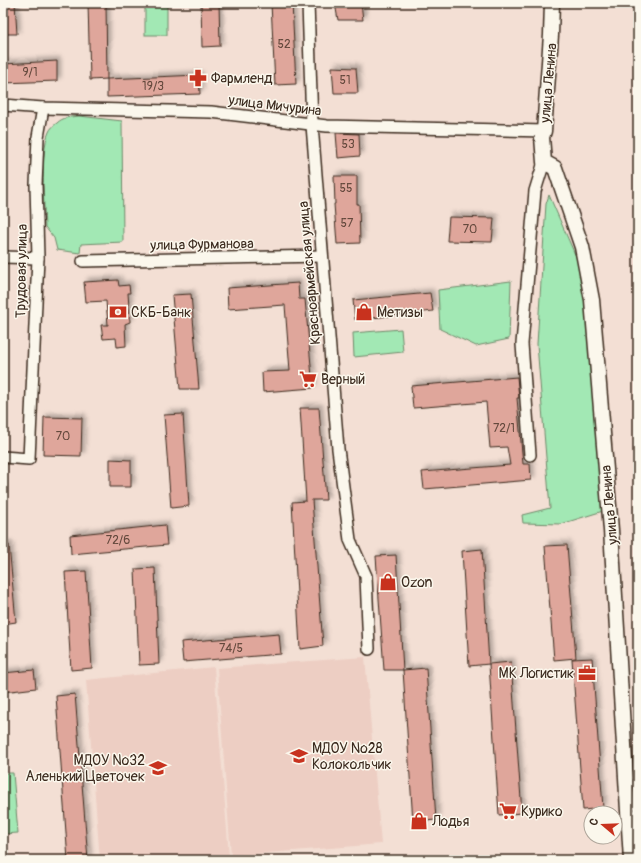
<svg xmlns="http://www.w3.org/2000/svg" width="641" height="863" font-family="Pangolin,sans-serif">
<defs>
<filter id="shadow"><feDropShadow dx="3.5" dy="-3.5" stdDeviation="2" flood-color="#0004"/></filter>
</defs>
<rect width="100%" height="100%" fill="#f3dfd4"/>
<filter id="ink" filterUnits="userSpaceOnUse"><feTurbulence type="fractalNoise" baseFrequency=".025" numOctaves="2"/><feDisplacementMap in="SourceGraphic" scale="8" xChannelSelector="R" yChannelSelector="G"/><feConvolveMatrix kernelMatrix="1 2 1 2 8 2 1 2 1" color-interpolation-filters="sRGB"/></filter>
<g filter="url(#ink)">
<g fill="#edcec3">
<polygon points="365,657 381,844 231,856 217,668"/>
<polygon points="214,667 229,856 183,860 100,860 86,680"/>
</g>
<g fill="#a2e8b4" stroke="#6e8969">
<rect x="145" y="3" width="22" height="32"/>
<path d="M79 116 122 121 123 242 81 244 80 253 57 250 54 238 45 227C44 205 40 151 49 132 50 129 54 125 57 123 63 117 71 117 79 116Z"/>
<polygon points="549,195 580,266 586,293 603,511 561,524 523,523 522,515 550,508 537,344 546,204"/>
<polygon points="511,281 509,339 476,346 440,329 438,290"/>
<polygon points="401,329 403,352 354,357 353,333"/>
<polygon points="3,773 13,773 18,833 3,834"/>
</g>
<g fill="#dfa69b" stroke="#3b2a1e" filter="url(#shadow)">
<polygon points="3,3 15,3 17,34 3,34"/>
<polygon points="88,3 106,3 107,79 90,80"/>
<polygon points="201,3 219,3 220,46 202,47"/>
<polygon points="271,3 292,3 296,84 275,85"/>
<polygon points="335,3 361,3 363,20 338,20"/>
<polygon points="57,61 57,81 3,83 3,64"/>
<polygon points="332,67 356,68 358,93 334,93"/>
<polygon points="199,75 200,94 107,97 107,79"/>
<polygon points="336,133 359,134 360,156 338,158"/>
<polygon points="334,176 357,176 357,204 359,204 360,243 337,244 334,204 335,204"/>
<polygon points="449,217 494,218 492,242 447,241"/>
<polygon points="118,280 119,286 129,285 130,293 128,293 130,322 125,324 126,346 117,347 116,338 103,339 101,325 108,325 106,301 86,302 84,282"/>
<polygon points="298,283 299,299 305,299 313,388 263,392 262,372 290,371 285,305 228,309 227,288"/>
<polygon points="430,293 433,311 355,320 353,300"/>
<polygon points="191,294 199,389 180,389 172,295"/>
<polygon points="517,377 519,398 517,398 523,464 530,464 531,480 424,489 422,472 510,465 507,447 490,448 486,402 413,408 411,386"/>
<polygon points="300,408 319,408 326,500 312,500 323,646 300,649 292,502 306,501"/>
<polygon points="183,414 189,506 171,508 164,415"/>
<polygon points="44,417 82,418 81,456 43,455"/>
<polygon points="110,459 131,460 131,487 110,487"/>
<polygon points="165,525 167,545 71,554 70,535"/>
<polygon points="3,545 9,545 16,622 3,624"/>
<polygon points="567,545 576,658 554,660 545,546"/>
<polygon points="482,549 489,664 469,666 462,551"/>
<polygon points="396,555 403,670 384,670 376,556"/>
<polygon points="155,568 159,664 139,665 135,569"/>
<polygon points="86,571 92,668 71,670 65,572"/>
<polygon points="279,634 281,654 183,662 181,642"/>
<polygon points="592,658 603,808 583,810 572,659"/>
<polygon points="511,662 522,813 499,815 489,664"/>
<polygon points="426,668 436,820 413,822 403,670"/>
<polygon points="34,670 36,688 3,692 3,673"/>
<polygon points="75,694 88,860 68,860 56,696"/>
</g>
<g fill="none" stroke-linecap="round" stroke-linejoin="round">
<g stroke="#3b2a1e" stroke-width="14">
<g id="minor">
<polyline points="308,3 312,125 338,449 350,540 366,576 369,649"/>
<polyline points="3,105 43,108 211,112 327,126 544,131"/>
<polyline points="3,257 38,258"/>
<polyline points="83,261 322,256"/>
<polyline points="530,455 522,344 535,191 544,162"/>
<polyline points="3,457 29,459 38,258 36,185 38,137 43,108"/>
</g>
</g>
<g stroke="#3b2a1e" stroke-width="17">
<polyline id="tertiary" points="552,3 551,35 544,131 542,137 544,162 555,168 582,247 592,300 611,530 631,860"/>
</g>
<use href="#minor" stroke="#fbf7ec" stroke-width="11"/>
<use href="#tertiary" stroke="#fbf7ec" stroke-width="14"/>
</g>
</g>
<defs>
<g id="pharmacy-bare" transform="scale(1.38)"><path d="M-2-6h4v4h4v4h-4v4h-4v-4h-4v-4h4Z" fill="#c8321e" stroke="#fbf7ec" stroke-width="2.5" paint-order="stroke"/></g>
<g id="bank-bare" transform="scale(1.38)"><path d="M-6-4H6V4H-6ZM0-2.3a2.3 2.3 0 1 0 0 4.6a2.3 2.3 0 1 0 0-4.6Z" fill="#c8321e" stroke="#fbf7ec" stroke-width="2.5" paint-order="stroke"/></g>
<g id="shop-bare" transform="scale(1.38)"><path d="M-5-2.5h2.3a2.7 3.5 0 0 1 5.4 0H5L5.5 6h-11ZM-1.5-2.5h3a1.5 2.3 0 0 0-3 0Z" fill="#c8321e" stroke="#fbf7ec" stroke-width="2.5" paint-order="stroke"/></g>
<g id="supermarket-bare" transform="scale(1.38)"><path d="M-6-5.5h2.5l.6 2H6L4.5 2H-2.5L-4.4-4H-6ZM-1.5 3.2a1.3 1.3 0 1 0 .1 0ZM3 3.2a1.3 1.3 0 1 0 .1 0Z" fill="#c8321e" stroke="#fbf7ec" stroke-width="2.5" paint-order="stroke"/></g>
<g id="office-bare" transform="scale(1.38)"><path d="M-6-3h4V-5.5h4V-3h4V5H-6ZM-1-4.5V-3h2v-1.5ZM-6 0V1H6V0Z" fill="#c8321e" stroke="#fbf7ec" stroke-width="2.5" paint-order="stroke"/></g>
<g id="school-bare" transform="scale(1.38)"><path d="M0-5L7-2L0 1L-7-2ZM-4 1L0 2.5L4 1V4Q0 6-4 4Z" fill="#c8321e" stroke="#fbf7ec" stroke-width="2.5" paint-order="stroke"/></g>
</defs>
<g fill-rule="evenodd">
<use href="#pharmacy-bare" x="198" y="78"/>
<use href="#bank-bare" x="118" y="312"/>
<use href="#shop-bare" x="364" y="312"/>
<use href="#supermarket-bare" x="308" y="379"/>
<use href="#shop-bare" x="388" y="582"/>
<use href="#office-bare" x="587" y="673"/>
<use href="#school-bare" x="299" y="756"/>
<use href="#school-bare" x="158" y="768"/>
<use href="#supermarket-bare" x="508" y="811"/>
<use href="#shop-bare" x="419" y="821"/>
</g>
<g text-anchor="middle" stroke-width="3" stroke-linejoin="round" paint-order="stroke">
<g font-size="12" fill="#64493d">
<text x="284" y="48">52</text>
<text x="30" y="76">9/1</text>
<text x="345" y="84">51</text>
<text x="153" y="90">19/3</text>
<text x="348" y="148">53</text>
<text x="346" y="192">55</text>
<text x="347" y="227">57</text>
<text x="470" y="233">70</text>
<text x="504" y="432">72/1</text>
<text x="63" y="440">70</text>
<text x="118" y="544">72/6</text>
<text x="231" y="652">74/5</text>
</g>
<g font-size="14" fill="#3b2a1e" stroke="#fbf7ec" text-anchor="start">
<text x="211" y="83">Фармленд</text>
<text x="131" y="317">СКБ-Банк</text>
<text x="377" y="317">Метизы</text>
<text x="321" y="384">Верный</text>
<text x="401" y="587">Ozon</text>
<text x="574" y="678" text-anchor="end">МК Логистик</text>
<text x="312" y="753">МДОУ №28<tspan x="312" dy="16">Колокольчик</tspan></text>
<text x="145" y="765" text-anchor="end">МДОУ №32<tspan x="145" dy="16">Аленький Цветочек</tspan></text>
<text x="521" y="816">Курико</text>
<text x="432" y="826">Лодья</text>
</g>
<g font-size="14" fill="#3b2a1e" stroke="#fbf7ec">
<text transform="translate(548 83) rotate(-85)" y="5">улица Ленина</text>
<text transform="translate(275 105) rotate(7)" y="5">улица Мичурина</text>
<text transform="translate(202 244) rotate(-1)" y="5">улица Фурманова</text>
<text transform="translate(21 271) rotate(-89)" y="5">Трудовая улица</text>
<text transform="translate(309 273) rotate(-95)" y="5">Красноармейская улица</text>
<text transform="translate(609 505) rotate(-95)" y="5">улица Ленина</text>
</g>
</g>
<rect width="641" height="863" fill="none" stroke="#fbf7ec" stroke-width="16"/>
<rect x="8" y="8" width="625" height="847" fill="none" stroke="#3b2a1e" stroke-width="1.5" filter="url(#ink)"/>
<g transform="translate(603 825) rotate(289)"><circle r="19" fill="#fbf7ec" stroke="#aea59a"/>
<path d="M0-3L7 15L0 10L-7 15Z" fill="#c8321e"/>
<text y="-6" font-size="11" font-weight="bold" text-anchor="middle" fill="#3b2a1e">С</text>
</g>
</svg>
